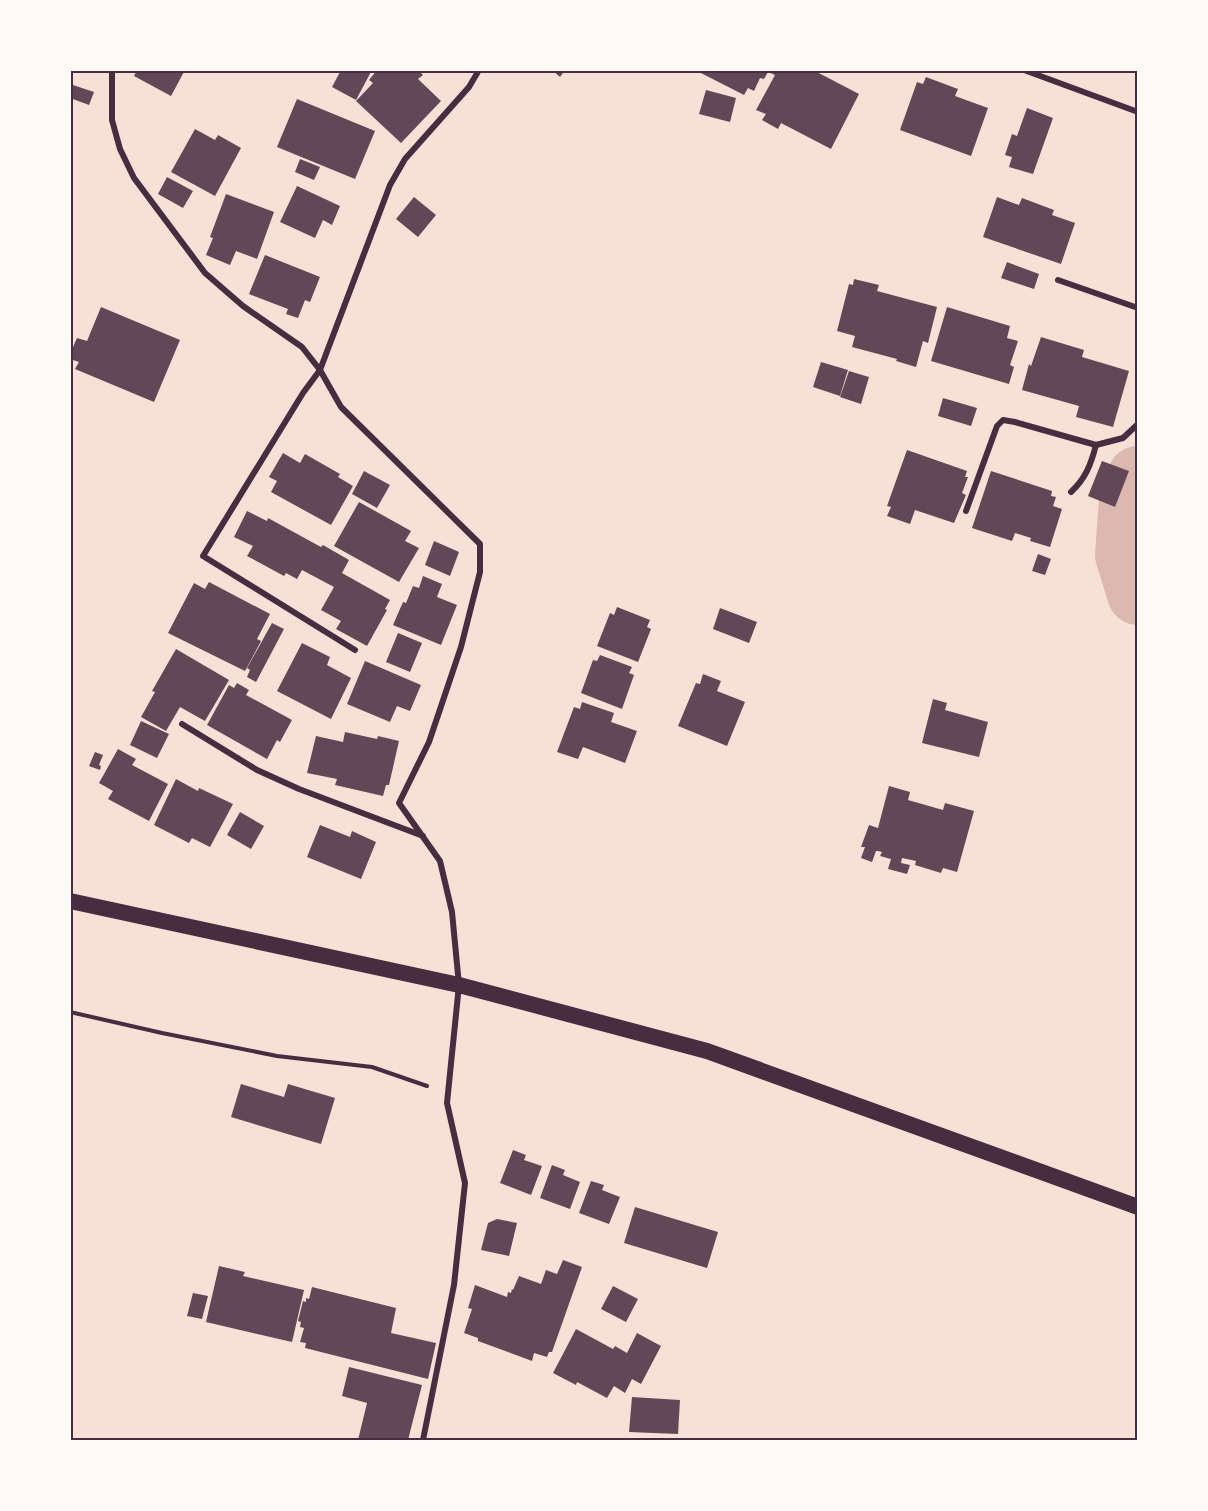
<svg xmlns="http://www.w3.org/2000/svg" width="1208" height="1511" font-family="'PT Sans',sans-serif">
<rect width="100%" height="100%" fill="#f7e1d7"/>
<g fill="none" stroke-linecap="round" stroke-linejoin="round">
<polyline stroke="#dcb8b0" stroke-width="62" points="1138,477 1130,500 1126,555 1138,594"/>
</g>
<g fill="#644757">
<polygon points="137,70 185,70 171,96 134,76"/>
<polygon points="341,70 372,70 356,100 332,87"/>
<polygon points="377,70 418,70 423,75 418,79 441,101 401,143 356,101 373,83 369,80"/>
<polygon points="552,70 565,70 560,77"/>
<polygon points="695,70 813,70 859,94 831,149 781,123 778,129 762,120 766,114 756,110 775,75 768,72 764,79 760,78 754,91 748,88 744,95"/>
<polygon points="926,77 958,89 955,96 988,108 971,156 900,130 917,82 923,84"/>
<polygon points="70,84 94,92 89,105 70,98"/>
<polygon points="706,90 736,98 730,122 699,114"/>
<polygon points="297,99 375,131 355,179 277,147"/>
<polygon points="1027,108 1053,118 1033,174 1009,167 1012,157 1005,155 1012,134 1017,136"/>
<polygon points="195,129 215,140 218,135 241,148 215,196 171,172"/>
<polygon points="300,159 320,167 314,180 295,172"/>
<polygon points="167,177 193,191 183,208 158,194"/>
<polygon points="297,186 340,206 332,225 323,220 315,238 280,222"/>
<polygon points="226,194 274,212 257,259 236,251 230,265 206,255 213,238 210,237"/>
<polygon points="414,197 436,215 418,237 396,219"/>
<polygon points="997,197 1019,205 1022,198 1054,210 1052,215 1075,223 1061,264 983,237"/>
<polygon points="265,255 320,277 310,302 305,300 298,318 286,314 288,309 249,294"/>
<polygon points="1007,262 1039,274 1034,289 1001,278"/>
<polygon points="854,279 879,285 877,291 937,307 928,343 923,341 916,367 896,361 897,359 852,347 855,336 837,331 849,284 853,285"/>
<polygon points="101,307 180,340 154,402 75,369 79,362 70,359 70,354 77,338 87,341"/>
<polygon points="947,307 1010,326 1007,338 1018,341 1010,365 1014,367 1009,384 931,361"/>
<polygon points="1041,337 1084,350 1082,357 1129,371 1113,427 1076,417 1079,406 1022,390 1029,364 1031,366"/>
<polygon points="821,362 848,370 840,396 813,387"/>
<polygon points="849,371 869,377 861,404 840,397"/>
<polygon points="943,398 977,408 971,426 938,416"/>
<polygon points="907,450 967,471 965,477 968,477 962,493 966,495 954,523 915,510 910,524 887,516 891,507 887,506"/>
<polygon points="283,453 300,463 305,454 340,474 338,477 353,486 331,525 271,492 277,481 269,477"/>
<polygon points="1102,461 1129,471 1115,507 1088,496"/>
<polygon points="364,471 390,485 377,508 352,494"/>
<polygon points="991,471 1052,491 1051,496 1056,497 1053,506 1062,509 1050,547 1030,541 1031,538 1015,533 1012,541 972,528"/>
<polygon points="359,502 411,531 405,541 419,548 399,582 334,546"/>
<polygon points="247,511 267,521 268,518 321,547 323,545 349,560 342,573 390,600 385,609 387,610 367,646 336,629 341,621 321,610 334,587 302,570 297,579 286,573 284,576 247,556 253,546 234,537"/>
<polygon points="434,541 459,552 450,576 425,565"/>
<polygon points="1038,554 1051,559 1045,575 1032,571"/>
<polygon points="423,576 442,584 437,597 457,605 441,645 393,625 403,602 406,603 413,586 419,588"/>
<polygon points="209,582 270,614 257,639 261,641 245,671 168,633 194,583 205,589"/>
<polygon points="617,607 650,620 647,627 651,629 638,662 597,646 610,613 614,615"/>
<polygon points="720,608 757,622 749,643 713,629"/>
<polygon points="272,623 284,629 256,682 247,677 250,670 247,668"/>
<polygon points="398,633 422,643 410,672 386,662"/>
<polygon points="302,643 330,657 327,665 351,678 331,719 277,691"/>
<polygon points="176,649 229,680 205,721 180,707 166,731 141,717 155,692 152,691"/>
<polygon points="600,655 632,667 629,673 634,675 622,709 581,693 593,660 597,661"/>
<polygon points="365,661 421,685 410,711 397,706 390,722 347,704"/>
<polygon points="703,674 721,681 717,691 745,702 727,746 678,726 696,683 700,684"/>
<polygon points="237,683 249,690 246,695 292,720 280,742 277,740 267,759 207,725 229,685 234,688"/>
<polygon points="933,699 947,703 945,710 988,722 979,757 922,743"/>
<polygon points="582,702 614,713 611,722 637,731 625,763 583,747 578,759 557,752 574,707 580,709"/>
<polygon points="141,721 169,734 157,758 130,745"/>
<polygon points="345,732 377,739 378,736 399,741 389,785 386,785 383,796 335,785 337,779 307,773 316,736 343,742"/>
<polygon points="118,749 136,759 132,765 168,784 149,821 108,799 113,791 99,783"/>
<polygon points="95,752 103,755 99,765 101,766 100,770 89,766"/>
<polygon points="176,779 198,791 199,788 233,804 210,847 192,838 189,843 154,825"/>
<polygon points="889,786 910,792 908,800 943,810 945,803 974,811 957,872 943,868 941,873 915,865 916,861 902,858 901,863 910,865 907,874 888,869 891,859 880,856 882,852 878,851 876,851 872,862 861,858 865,847 861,847 869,825 878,828"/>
<polygon points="240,812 264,826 251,849 227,835"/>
<polygon points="320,825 350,837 352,831 376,842 361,879 307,857"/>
<polygon points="241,1084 284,1097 288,1084 335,1098 321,1144 231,1117"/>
<polygon points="513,1150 526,1155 524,1160 542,1166 531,1195 500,1183"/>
<polygon points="552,1165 565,1170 563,1175 580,1182 570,1209 540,1198"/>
<polygon points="591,1181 604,1185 602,1190 620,1197 609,1224 579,1213"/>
<polygon points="635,1207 718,1232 707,1268 624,1243"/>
<polygon points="497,1219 517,1223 509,1256 481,1250 488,1223"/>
<polygon points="563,1260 582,1267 552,1352 549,1352 547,1357 534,1353 532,1361 478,1341 478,1338 464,1333 472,1309 468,1308 475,1285 507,1297 508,1292 511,1293 512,1289 513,1290 519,1276 541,1284 546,1270 557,1274"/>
<polygon points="219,1266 245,1272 243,1276 304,1290 292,1342 206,1322"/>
<polygon points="613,1286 638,1299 626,1322 601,1309"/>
<polygon points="312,1287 396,1308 391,1333 436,1343 428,1379 305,1348 306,1343 300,1342 304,1328 300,1327 301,1322 298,1321 303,1301 306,1302 306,1298 309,1299"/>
<polygon points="193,1293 208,1296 202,1319 187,1316"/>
<polygon points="576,1329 613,1349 615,1346 627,1353 637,1333 661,1346 641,1384 632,1379 625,1393 614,1386 607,1398 577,1382 576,1385 553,1373"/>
<polygon points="349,1367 422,1385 408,1440 358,1440 367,1403 342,1396"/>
<polygon points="632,1397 680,1400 678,1434 629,1432"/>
</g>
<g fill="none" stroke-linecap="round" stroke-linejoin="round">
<polyline stroke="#4a2c40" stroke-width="4" points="70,1012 162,1033 277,1056 372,1067 427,1086"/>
<g stroke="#4a2c40" stroke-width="6">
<polyline points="112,70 112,120 120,149 134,178 205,273 243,306 302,347 320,370 303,393 203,556 355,650"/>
<polyline points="1024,70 1138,112"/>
<polyline points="1058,280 1138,308"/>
<path d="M1071 492C1086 478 1091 464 1096 445"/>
<polyline points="966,511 997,426 1003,420 1015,422 1096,445 1123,438 1138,424"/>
<polyline points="182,724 257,770 299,789 423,836"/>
<polyline points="423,1440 454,1285 465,1183 447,1103 459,985 452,912 440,861 399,803 429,742 461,647 480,572 480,544 341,407 320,370 390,185 405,159 469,87 479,70"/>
</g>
<polyline stroke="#4a2c40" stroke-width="16" points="70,901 459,985 707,1051 1138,1207"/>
</g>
<rect width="1208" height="1511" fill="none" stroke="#fffaf5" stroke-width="144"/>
<rect x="72" y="72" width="1064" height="1367" fill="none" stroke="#4a2c40" stroke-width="2"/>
</svg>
